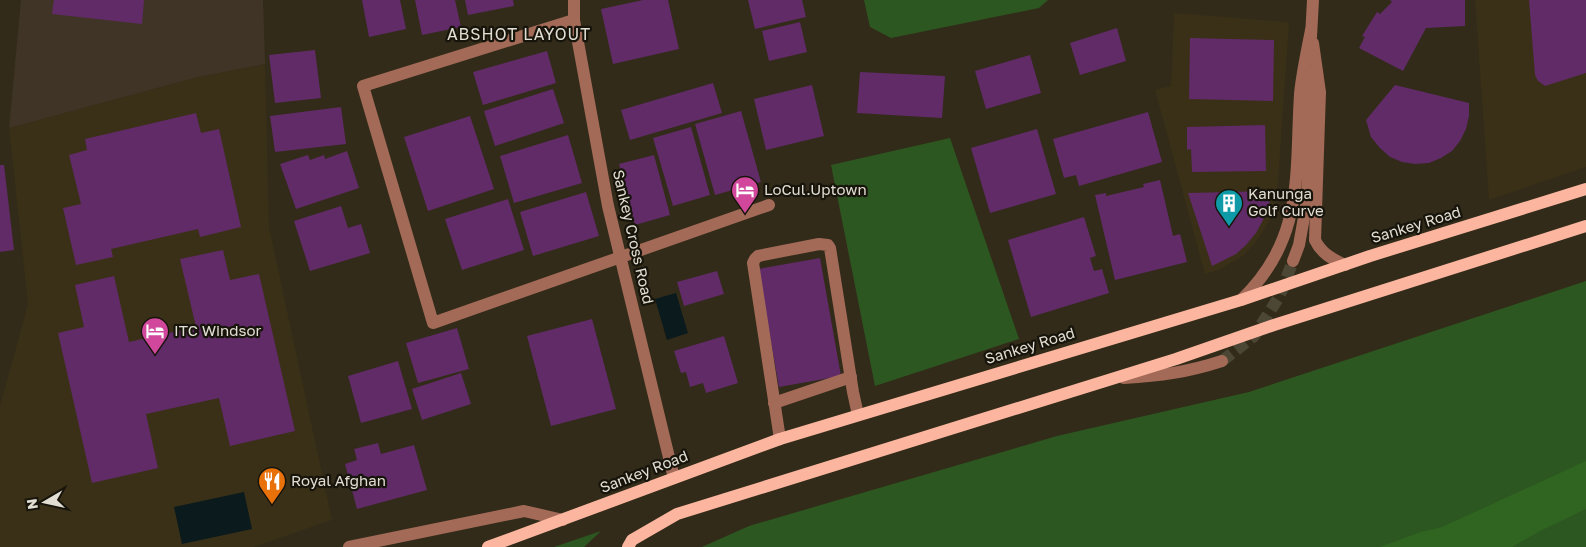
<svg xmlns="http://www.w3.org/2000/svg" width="1586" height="547" font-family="'Golos Text',sans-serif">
<rect width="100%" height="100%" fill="#322b19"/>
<g fill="#3a3017">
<polygon points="1475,0 1586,0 1586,167 1489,200"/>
<polygon points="1174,13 1289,22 1278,182 1276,199 1272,215 1264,230 1254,244 1244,255 1219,270 1205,274 1155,90 1171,86"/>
<polygon points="265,64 269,227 332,520 253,547 0,547 0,406 28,304 9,128 198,77"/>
</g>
<polygon fill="#403426" points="21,0 263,0 265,64 198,77 9,128"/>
<g fill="#2d5721">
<polygon points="864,0 1048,0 1039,8 891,38 870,27"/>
<polygon points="950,138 1019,339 875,386 831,165"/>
<polygon points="1586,281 1586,547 702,547 749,526 1057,436 1249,392"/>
<polygon points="601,531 584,547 554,547"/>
</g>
<polygon fill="#306521" points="1586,461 1586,509 1540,531 1512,547 1380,547 1421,532 1442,527"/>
<g fill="#0a1a1d">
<polygon points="676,293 688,333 667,340 655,299"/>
<polygon points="244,492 252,529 182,544 174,507"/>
</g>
<g fill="#602b67">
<polygon points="54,0 144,0 142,24 52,14"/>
<polygon points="362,0 400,0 406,29 369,37"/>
<polygon points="415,0 455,0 461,27 422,35"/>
<polygon points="465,0 513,0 514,6 468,15"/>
<polygon points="643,0 668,0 679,49 613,64 601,9"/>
<polygon points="748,0 802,0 806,17 755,29"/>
<polygon points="1390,0 1465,0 1465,26 1426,28 1403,71 1359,48 1365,37 1362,36 1377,12 1380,14 1392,2"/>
<polygon points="1529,0 1586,0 1586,73 1545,86 1538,81 1535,75"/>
<polygon points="800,22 807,52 769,61 762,31"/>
<polygon points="1117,28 1126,61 1080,75 1070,43"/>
<polygon points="1190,38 1274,40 1273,101 1189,99"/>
<polygon points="315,50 321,98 275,103 269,55"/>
<polygon points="547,51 556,83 483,105 473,72"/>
<polygon points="1030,55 1041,93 986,109 975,71"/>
<polygon points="860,72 945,76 942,118 857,113"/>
<polygon points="713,83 722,113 630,140 621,110"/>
<polygon points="812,85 824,136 766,150 754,99"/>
<polygon points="1395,85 1469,103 1469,116 1466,129 1460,141 1452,151 1441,158 1429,163 1415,164 1402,162 1390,157 1380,148 1371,137 1366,120"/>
<polygon points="553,89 564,123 495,146 484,111"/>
<polygon points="341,107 346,144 275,152 270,116"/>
<polygon points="741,111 761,182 715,195 695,124"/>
<polygon points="1148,112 1162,162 1079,186 1076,175 1064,178 1053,139"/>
<polygon points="196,113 201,133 219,129 241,227 200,237 198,229 111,249 113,257 76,265 63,208 81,204 69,155 87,150 85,139"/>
<polygon points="470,116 494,189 428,211 404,137"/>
<polygon points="1265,125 1266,171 1192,172 1191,149 1187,150 1187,127"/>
<polygon points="691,127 710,195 673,206 653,138"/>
<polygon points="1037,129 1056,194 990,213 971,148"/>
<polygon points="568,135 582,183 514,203 500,156"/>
<polygon points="347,151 359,188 296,209 280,164 308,155 310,160 324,155 325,159"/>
<polygon points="654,155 670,215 635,225 619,164"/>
<polygon points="0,165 4,165 14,250 0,252"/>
<polygon points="1160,180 1173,236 1180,234 1187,262 1115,280 1095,195 1106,193 1106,196 1144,187 1143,184"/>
<polygon points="1271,191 1269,206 1263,220 1256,233 1246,245 1236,254 1212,266 1188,193"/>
<polygon points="586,192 599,236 533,256 520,212"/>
<polygon points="508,199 524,250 462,270 445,219"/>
<polygon points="341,206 348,228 361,224 370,253 310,271 294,221"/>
<polygon points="1084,217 1096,256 1090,258 1094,271 1102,269 1109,293 1031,317 1008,240"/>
<polygon points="223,250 230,280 259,274 295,431 230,446 219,398 146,414 158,468 92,483 58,333 84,327 75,285 114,276 129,342 196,327 180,259"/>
<polygon points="820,258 841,376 779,387 758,269"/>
<polygon points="717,271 724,294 684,306 677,282"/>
<polygon points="592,319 616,409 551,426 527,336"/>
<polygon points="457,328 469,369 418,383 406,343"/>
<polygon points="724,336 738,383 706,393 703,383 690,387 686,372 681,373 674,351"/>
<polygon points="398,361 412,409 361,423 348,376"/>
<polygon points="461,373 471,404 422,420 412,389"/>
<polygon points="378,443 381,454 414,445 427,490 357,509 345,464 357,460 354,449"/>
</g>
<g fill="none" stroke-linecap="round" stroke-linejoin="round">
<polyline stroke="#4c4635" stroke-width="12" stroke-dasharray="12 6" stroke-linecap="butt" points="1222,361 1254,336 1279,297 1293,261"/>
<g stroke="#a36a58" stroke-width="12">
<polyline points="574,0 574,20 608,206 674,478"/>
<polyline points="574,20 363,86 433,323 769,205"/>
<polyline points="1311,37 1313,0"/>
<path d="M1313 43 1320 92 1315 240C1321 253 1332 259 1345 265"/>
<polyline points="1293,261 1299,245 1307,201 1310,72"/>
<path d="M1241 300C1305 239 1295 174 1300 94 1302 73 1307 51 1311 30"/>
<path d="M1124 378C1160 376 1188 372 1222 361"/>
<polyline points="774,403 851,377"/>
<polyline points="780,439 753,263 755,259 758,256 819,244 828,245 830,248 853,392 858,415"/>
<polyline points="349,547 524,511 563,520"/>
</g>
<g stroke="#fcb69f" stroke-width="12">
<polyline points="488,547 780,439 1241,300 1370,256 1586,189"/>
<polyline points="628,547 632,540 677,514 1176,359 1274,325 1586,226"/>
</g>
</g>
<defs>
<g id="hotel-pin" transform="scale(1.4375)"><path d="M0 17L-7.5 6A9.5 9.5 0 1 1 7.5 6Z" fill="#d1479c" stroke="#17140c"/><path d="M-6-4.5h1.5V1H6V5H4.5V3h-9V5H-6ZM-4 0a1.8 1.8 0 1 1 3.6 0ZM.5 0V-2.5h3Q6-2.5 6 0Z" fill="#fff"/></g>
<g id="building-pin" transform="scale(1.4375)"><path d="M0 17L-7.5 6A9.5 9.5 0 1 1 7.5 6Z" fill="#0f9aa8" stroke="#17140c"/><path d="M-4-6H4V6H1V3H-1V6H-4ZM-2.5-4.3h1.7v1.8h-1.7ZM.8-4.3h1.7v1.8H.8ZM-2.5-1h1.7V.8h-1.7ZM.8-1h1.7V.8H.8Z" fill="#fff"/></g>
<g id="restaurant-pin" transform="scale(1.4375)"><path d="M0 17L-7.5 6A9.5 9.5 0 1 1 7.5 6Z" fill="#e8710a" stroke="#17140c"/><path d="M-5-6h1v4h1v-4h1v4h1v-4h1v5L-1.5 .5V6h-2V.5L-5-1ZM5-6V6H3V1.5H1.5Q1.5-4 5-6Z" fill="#fff"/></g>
</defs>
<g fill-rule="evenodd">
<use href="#hotel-pin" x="745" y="190"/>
<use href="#building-pin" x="1229" y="203"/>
<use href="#hotel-pin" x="155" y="331"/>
<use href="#restaurant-pin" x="272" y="481"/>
</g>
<g text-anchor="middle" stroke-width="4.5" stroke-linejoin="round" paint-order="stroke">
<g font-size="15" fill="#e2ded3" stroke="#17140c" text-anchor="start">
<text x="764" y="195">LoCul.Uptown</text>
<text x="1248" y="199">Kanunga<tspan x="1248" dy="17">Golf Curve</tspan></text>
<text x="174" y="336">ITC Windsor</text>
<text x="291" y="486">Royal Afghan</text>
</g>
<g font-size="15" fill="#e2ded3" stroke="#17140c">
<text transform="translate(1416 225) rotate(-17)" y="5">Sankey Road</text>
<text transform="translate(633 237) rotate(77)" y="5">Sankey Cross Road</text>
<text transform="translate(1030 346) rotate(-17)" y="5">Sankey Road</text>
<text transform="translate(644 472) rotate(-21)" y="5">Sankey Road</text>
</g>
<g font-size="16" letter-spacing="1" fill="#e2ded3" stroke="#17140c">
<text x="519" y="40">ABSHOT LAYOUT</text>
</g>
</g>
<g transform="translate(45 502) rotate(261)" stroke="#17140c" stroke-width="4" paint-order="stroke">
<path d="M0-4L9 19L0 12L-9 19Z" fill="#e2ded3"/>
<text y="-8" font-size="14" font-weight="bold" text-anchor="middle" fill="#e2ded3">N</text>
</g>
</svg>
